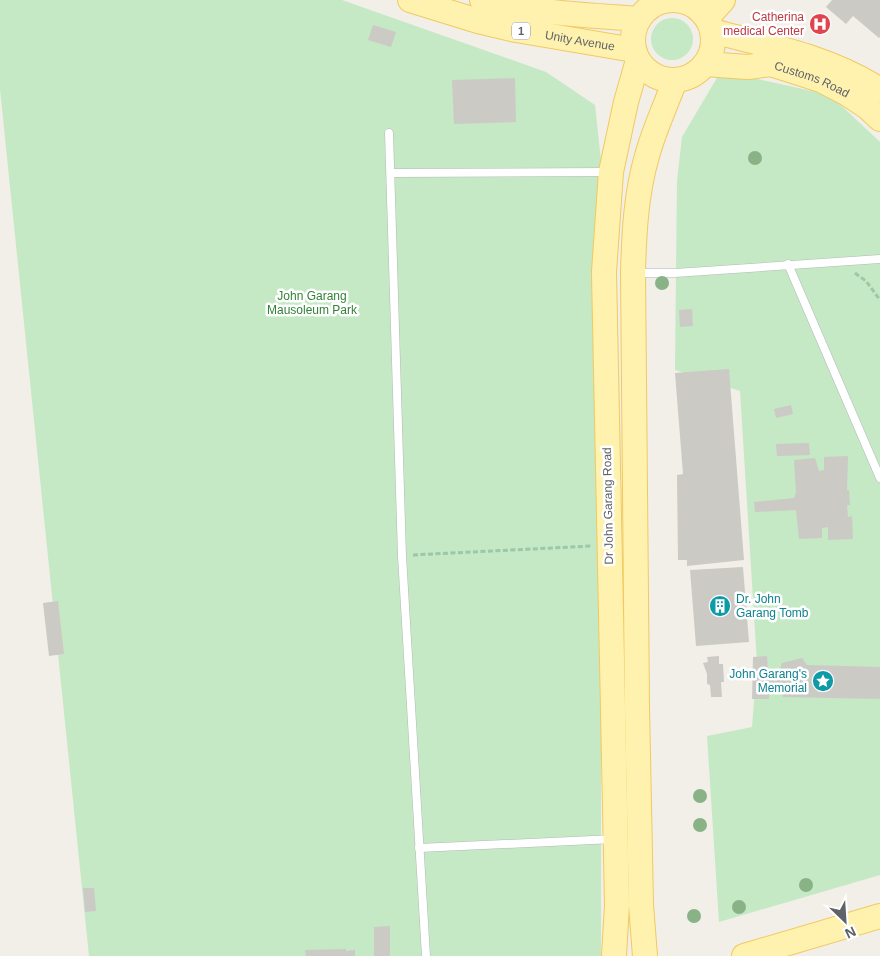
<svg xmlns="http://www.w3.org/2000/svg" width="880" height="956" font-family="Arial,sans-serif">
<rect width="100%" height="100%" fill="#f1efe8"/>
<g fill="#c5e8c5">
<polygon points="0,0 342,0 546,72 595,105 601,161 601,956 89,956 0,89"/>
<circle cx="672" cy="39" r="21"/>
<polygon points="721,71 830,95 880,142 880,875 719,922 707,736 752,727 757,663 740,391 675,370 677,181 682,137"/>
</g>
<g fill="#cccac5">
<polygon points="832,0 880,0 880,37 879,38 853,16 846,24 826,7"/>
<polygon points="373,25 396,32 391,47 368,40"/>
<polygon points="515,78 516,122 454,124 452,80"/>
<polygon points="692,309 693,326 680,327 679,310"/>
<polygon points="729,369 744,560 687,566 687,560 678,560 677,475 683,474 675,373"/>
<polygon points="791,405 793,414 776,418 774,409"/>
<polygon points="809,443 810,455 777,456 776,444"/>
<polygon points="848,456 847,490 849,490 850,505 847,505 848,517 852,516 853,539 828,540 828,527 822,528 822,538 799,539 796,510 755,512 754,502 794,498 796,492 794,460 815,458 819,471 824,470 824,457"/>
<polygon points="743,567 749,642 696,646 690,570"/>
<polygon points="58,601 64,654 49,656 43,603"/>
<polygon points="719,656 719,664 723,664 724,682 721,682 722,697 711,697 710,685 707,684 707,674 703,663 708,662 707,657"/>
<polygon points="767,656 768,672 779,672 782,663 802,658 807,665 880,667 880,699 783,697 777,684 769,685 769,699 752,699 753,657"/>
<polygon points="83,888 94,888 96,911 85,912"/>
<polygon points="390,926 390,956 374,956 374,927"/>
<polygon points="346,949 346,951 355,950 355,956 306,956 305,950"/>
</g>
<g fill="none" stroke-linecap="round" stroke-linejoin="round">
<g stroke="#b5b8bc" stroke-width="9">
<g id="lane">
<polyline points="389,133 402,556 426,956"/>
<polyline points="391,173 609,172"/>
<polyline points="788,264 880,478"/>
<polyline points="635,273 675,273 880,259"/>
<polyline points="419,848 614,839"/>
</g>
</g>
<g stroke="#f2c960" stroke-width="26">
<g id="primary">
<path id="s1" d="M410 0 478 21 516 30 634 50"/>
<path d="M482 0C533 13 586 15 639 19"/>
<circle cx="673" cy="40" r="40"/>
<polyline points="707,18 723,0"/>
<path d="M712 31C770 46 830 57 880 90"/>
<path id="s2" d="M705 64 748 67 771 64 821 80 846 93 867 107 880 119"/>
<polyline points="614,956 617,905 604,272 611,172 626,102 638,60"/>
<path d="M645 956 641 905 637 706 633 273C634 234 636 193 647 156 654 130 666 105 675 80"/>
<polyline points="744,956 880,916"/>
</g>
</g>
<g stroke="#9cc7a9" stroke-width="3" stroke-dasharray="5 2.5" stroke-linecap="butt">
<polyline points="855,273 866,281 880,300"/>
<polyline points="413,555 591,546"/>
</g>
<use href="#lane" stroke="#fff" stroke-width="8"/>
<use href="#primary" stroke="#fff2af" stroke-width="24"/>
</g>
<g fill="#89b387">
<circle cx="755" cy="158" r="7"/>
<circle cx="662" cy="283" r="7"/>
<circle cx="700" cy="796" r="7"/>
<circle cx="700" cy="825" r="7"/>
<circle cx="806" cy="885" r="7"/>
<circle cx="739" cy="907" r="7"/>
<circle cx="694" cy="916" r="7"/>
</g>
<defs>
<g id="hospital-disc" transform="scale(1.125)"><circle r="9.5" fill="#e0444e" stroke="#fff"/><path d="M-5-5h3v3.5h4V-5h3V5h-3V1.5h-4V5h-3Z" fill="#fff"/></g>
<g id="building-disc" transform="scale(1.125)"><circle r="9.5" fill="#0f9aa8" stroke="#fff"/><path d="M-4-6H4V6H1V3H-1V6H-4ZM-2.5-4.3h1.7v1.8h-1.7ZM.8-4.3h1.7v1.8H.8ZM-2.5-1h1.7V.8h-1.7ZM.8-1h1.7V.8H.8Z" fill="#fff"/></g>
<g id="sight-disc" transform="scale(1.125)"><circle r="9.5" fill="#0f9aa8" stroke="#fff"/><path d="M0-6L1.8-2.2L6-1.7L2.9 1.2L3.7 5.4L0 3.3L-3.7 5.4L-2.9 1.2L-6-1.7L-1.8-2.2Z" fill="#fff"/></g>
</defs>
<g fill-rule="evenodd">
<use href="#hospital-disc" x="820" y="24"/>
<use href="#building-disc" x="720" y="606"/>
<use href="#sight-disc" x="823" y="681"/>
</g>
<g text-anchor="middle" stroke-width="5" stroke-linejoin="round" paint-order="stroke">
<rect fill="#fff" stroke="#8f9295" stroke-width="1" x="512" y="22.5" width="18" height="17" rx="4"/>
<g font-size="11" font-weight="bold" fill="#5f6368">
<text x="521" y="35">1</text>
</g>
<g font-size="12" fill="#be3a42" stroke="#fff" text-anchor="end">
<text x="804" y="21">Catherina<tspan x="804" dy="14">medical Center</tspan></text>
</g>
<g font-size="12" fill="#5f6368" stroke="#fff">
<text dy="4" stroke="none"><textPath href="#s1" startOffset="175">Unity Avenue</textPath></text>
<text dy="4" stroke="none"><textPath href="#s2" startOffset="110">Customs Road</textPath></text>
<text transform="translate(608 506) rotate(-91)" y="4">Dr John Garang Road</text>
</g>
<g font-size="12" fill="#348238" stroke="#fff">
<text x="312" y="300">John Garang<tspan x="312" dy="14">Mausoleum Park</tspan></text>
</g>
<g font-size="12" fill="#0d838f" stroke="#fff" text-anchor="start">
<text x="736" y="603">Dr. John<tspan x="736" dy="14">Garang Tomb</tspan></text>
<text x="807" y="678" text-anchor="end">John Garang's<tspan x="807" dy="14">Memorial</tspan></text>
</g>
</g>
<g transform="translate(845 921) rotate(155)" stroke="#ffffff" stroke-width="4" paint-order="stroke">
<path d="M0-4L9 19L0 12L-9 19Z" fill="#5f6368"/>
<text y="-8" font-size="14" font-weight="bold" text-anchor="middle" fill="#5f6368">N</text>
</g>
</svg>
